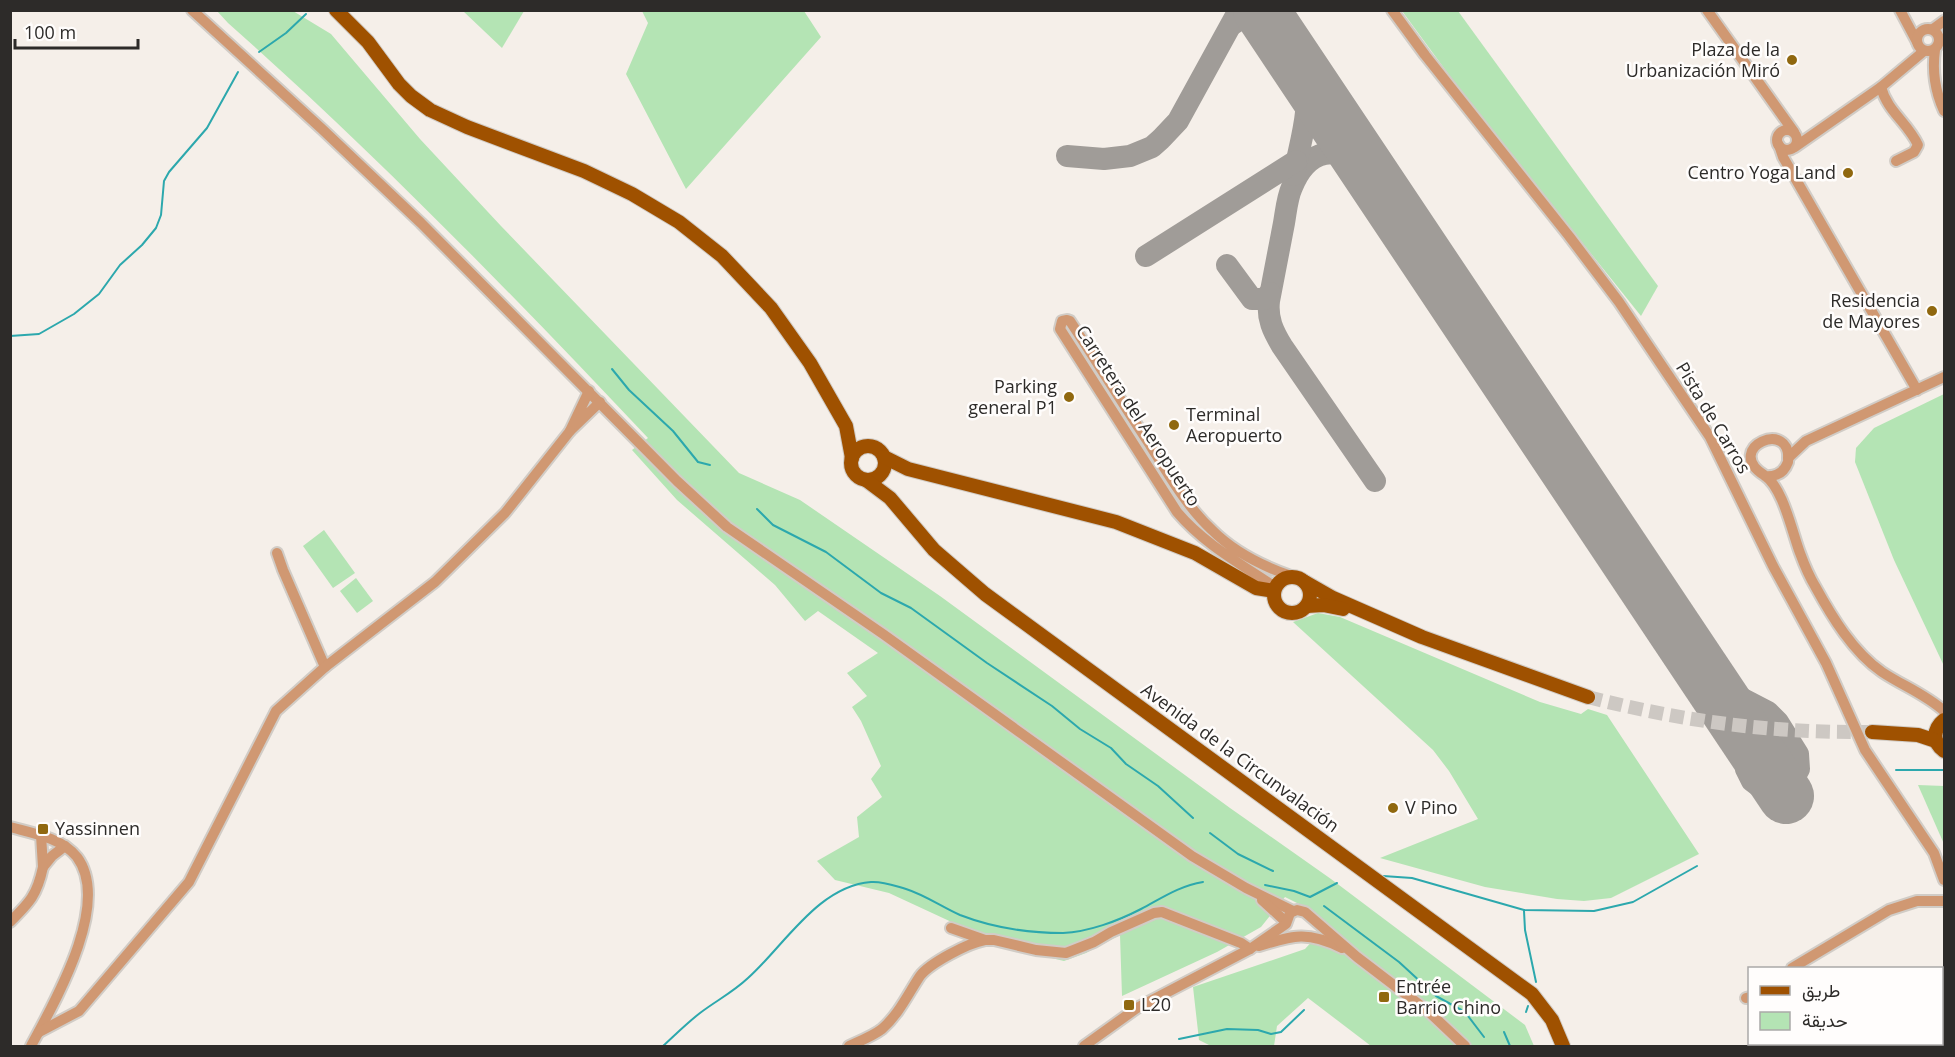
<svg xmlns="http://www.w3.org/2000/svg" width="1955" height="1057" font-family="'Open Sans',Vazirmatn,sans-serif">
<rect width="100%" height="100%" fill="#f5efe9"/>
<g fill="#b4e4b4">
<path d="M217 11H293L331 34 420 139 501 226 739 473 800 500 940 596 1230 808 1331 879 1525 1025 1534 1046H1371L1308 998 1277 1026 1274 1046H1211L1199 1040 1193 987 1305 949 1327 925 1299 904 1285 897 1261 927 1217 952 1122 996 1120 935 1086 953 1064 961 997 945 973 948 958 925 889 893 835 880 817 861 859 837 857 817 882 797 871 779 881 766 861 721 852 707 867 696 847 673 878 653 818 611 805 621 775 585 677 500 632 450 648 438C513 295 375 153 228 23Z"/>
<polygon points="463,11 524,11 502,48"/>
<polygon points="642,11 804,11 821,37 686,189 626,74 648,23"/>
<polygon points="1402,11 1458,11 1658,286 1641,316 1463,94"/>
<polygon points="1944,394 1944,666 1894,560 1855,462 1856,448 1874,428"/>
<polygon points="324,530 355,573 333,588 303,546"/>
<polygon points="356,578 373,601 357,613 340,591"/>
<polygon points="1318,613 1340,617 1540,702 1581,714 1588,709 1607,715 1699,854 1611,898 1584,901 1557,899 1485,887 1380,858 1478,819 1449,771 1433,750 1293,622"/>
<polygon points="1918,785 1944,786 1944,844"/>
</g>
<g fill="none" stroke-linecap="round" stroke-linejoin="round">
<g stroke="#2ca8ad" stroke-width="2">
<polyline points="259,52 286,33 306,14"/>
<polyline points="10,336 39,334 74,314 99,294 120,265 142,245 156,228 161,215 164,181 169,172 207,128 238,72"/>
<polyline points="612,369 629,390 673,431 698,462 710,465"/>
<polyline points="757,509 773,525 826,552 881,593 911,608 987,663 1052,706 1080,729 1111,748 1126,764 1158,786 1193,818"/>
<polyline points="1896,770 1944,770"/>
<polyline points="1210,833 1238,854 1273,871"/>
<polyline points="1383,876 1412,878 1524,910 1594,911 1633,902 1697,866"/>
<polyline points="1265,885 1294,891 1310,897 1337,883"/>
<polyline points="1324,906 1399,962 1436,996 1465,1012 1484,1037"/>
<polyline points="1524,911 1525,930 1536,982"/>
<polyline points="1526,1012 1528,1006"/>
<polyline points="1504,1032 1510,1046"/>
<polyline points="1179,1039 1227,1029 1258,1030 1271,1034 1281,1032 1304,1010"/>
<path d="M663 1046C675 1035 687 1023 700 1013 717 1000 732 993 748 978 784 946 818 886 871 882 883 881 895 886 906 889 925 895 942 907 960 915 991 927 1029 933 1063 933 1088 932 1118 921 1141 909 1162 898 1179 886 1203 882"/>
</g>
<g stroke="#a09c98" stroke-width="22">
<path d="M1233 24C1245 15 1256 15 1269 22"/>
<polyline points="1067,156 1104,159 1130,156 1152,147 1161,139 1178,121 1239,10"/>
<path d="M1368 171C1338 143 1308 148 1292 187 1287 198 1286 212 1284 223 1279 249 1274 275 1269 301 1267 319 1273 331 1282 346L1375 481"/>
<path d="M1294 175C1300 141 1313 107 1303 73"/>
<polyline points="1146,256 1296,161"/>
<polyline points="1227,265 1252,299 1264,299 1270,293"/>
<polyline points="1696,661 1716,685 1768,712 1778,722 1798,754 1799,769 1793,780 1777,789 1769,790 1760,787 1752,781 1746,769 1746,736"/>
</g>
<polyline stroke="#a09c98" stroke-width="56" points="1261,10 1786,796"/>
<path stroke="#cdc8c3" stroke-width="14" stroke-dasharray="14 7" stroke-linecap="butt" d="M1588 697C1686 722 1771 733 1872 732"/>
<g stroke="#d1ccc6" stroke-width="14">
<g id="minor">
<polyline points="192,10 322,129 421,223 677,481 727,527 883,634 1192,856 1246,888 1293,911"/>
<polyline points="1392,10 1425,55 1569,236 1619,302 1710,437 1773,566 1826,663 1865,750 1934,853 1944,880"/>
<polyline points="1707,10 1794,132"/>
<polyline points="1900,10 1917,42"/>
<circle cx="1928" cy="40" r="11"/>
<polyline points="1933,29 1944,21"/>
<path d="M1935 50C1932 71 1935 91 1944 111"/>
<path d="M1881 87C1887 111 1908 123 1918 145L1914 152 1896 161"/>
<circle cx="1787" cy="140" r="10"/>
<polyline points="1779,145 1783,157 1917,390"/>
<polyline points="1795,147 1881,87 1924,51"/>
<polyline points="589,391 570,431 600,402"/>
<polyline points="1788,458 1806,441 1944,377"/>
<path d="M1765 476C1776 477 1784 473 1788 462 1793 417 1722 448 1764 475 1783 487 1792 532 1800 553 1804 564 1809 576 1815 586 1832 617 1853 652 1882 672 1903 686 1925 694 1944 711"/>
<polyline points="277,553 283,570 325,667"/>
<path d="M1275 587C1241 564 1204 544 1177 512L1060 329 1062 321 1067 320 1070 321C1097 362 1123 404 1150 445 1168 474 1187 507 1212 530 1234 552 1262 566 1291 576"/>
<path d="M10 827C32 833 62 838 77 857 112 904 54 1003 31 1046"/>
<polyline points="41,835 43,867 52,856 65,846"/>
<polyline points="1262,900 1286,922"/>
<path d="M10 922C30 902 37 895 43 867"/>
<polyline points="951,928 985,940 994,940 1036,950 1066,953 1094,942 1111,932 1154,913 1162,912 1241,943 1250,949"/>
<path d="M1259 946C1294 935 1308 931 1342 948"/>
<polyline points="1792,968 1889,910 1917,901 1944,901"/>
<polyline points="1746,998 1750,997"/>
<polyline points="1942,1014 1944,1015"/>
<polyline points="39,1032 79,1011 189,882 276,711 325,667 435,582 505,513 570,431"/>
<polyline points="1835,1044 1837,1046"/>
<polyline points="1848,1044 1851,1046"/>
<path d="M849 1046C860 1041 873 1036 882 1029 899 1014 908 994 920 976 930 963 968 943 985 940"/>
<polyline points="1084,1046 1137,1008 1250,949 1286,924 1290,913 1297,910 1305,912 1357,957 1429,1012 1465,1046"/>
</g>
</g>
<g stroke="#d1ccc6" stroke-width="16">
<g id="major">
<polyline points="336,10 368,42 399,84 411,96 430,110 467,127 584,171 632,194 679,222 722,256 771,308 810,363 846,426 852,458"/>
<circle cx="868" cy="463" r="17"/>
<polyline points="884,457 908,469 1116,522 1195,553 1256,588 1274,591"/>
<polyline points="866,480 890,498 934,550 985,594 1532,994 1552,1020 1563,1046"/>
<circle cx="1292" cy="595" r="18"/>
<polyline points="1305,582 1333,598 1422,637 1588,697"/>
<polyline points="1307,606 1323,605 1343,609"/>
<path d="M1944 720C1933 729 1932 742 1944 751"/>
<polyline points="1872,732 1918,735 1936,741"/>
</g>
</g>
<use href="#minor" stroke="#d09872" stroke-width="10"/>
<use href="#major" stroke="#9f5100" stroke-width="14"/>
</g>
<g fill="#90680f" stroke="#fffdfc" stroke-width="2">
<circle cx="1792" cy="60" r="6"/>
<circle cx="1848" cy="173" r="6"/>
<circle cx="1932" cy="311" r="6"/>
<circle cx="1069" cy="397" r="6"/>
<circle cx="1174" cy="425" r="6"/>
<circle cx="1393" cy="808" r="6"/>
<rect x="37" y="823" width="12" height="12" rx="3"/>
<rect x="1378" y="991" width="12" height="12" rx="3"/>
<rect x="1123" y="999" width="12" height="12" rx="3"/>
</g>
<g text-anchor="middle" stroke-width="5" stroke-linejoin="round" paint-order="stroke">
<g font-size="18" fill="#2d2b29" stroke="#fffdfc" text-anchor="start">
<text x="1780" y="56" text-anchor="end">Plaza de la<tspan x="1780" dy="21">Urbanización Miró</tspan></text>
<text x="1836" y="179" text-anchor="end">Centro Yoga Land</text>
<text x="1920" y="307" text-anchor="end">Residencia<tspan x="1920" dy="21">de Mayores</tspan></text>
<text x="1057" y="393" text-anchor="end">Parking<tspan x="1057" dy="21">general P1</tspan></text>
<text x="1186" y="421">Terminal<tspan x="1186" dy="21">Aeropuerto</tspan></text>
<text x="1405" y="814">V Pino</text>
<text x="55" y="835">Yassinnen</text>
<text x="1396" y="993">Entrée<tspan x="1396" dy="21">Barrio Chino</tspan></text>
<text x="1141" y="1011">L20</text>
</g>
<g font-size="18" fill="#2d2b29" stroke="#fffdfc">
<text transform="translate(1138 416) rotate(57)" y="6">Carretera del Aeropuerto</text>
<text transform="translate(1713 418) rotate(59)" y="6">Pista de Carros</text>
<text transform="translate(1240 758) rotate(36)" y="6">Avenida de la Circunvalación</text>
</g>
</g>
<rect width="1955" height="1057" fill="none" stroke="#2d2b29" stroke-width="24"/>
<rect x="1748" y="967" width="195" height="78" fill="#fffdfc" stroke="#aba9a8" stroke-width="1.5"/>
<rect x="1760" y="986" width="30" height="9" fill="#9f5100" stroke="#aba9a8" stroke-width="1.5"/>
<text x="1802" y="997" font-size="18" fill="#2d2b29">طريق</text>
<rect x="1760" y="1012" width="30" height="18" fill="#b4e4b4" stroke="#aba9a8" stroke-width="1.5"/>
<text x="1802" y="1027" font-size="18" fill="#2d2b29">حديقة</text>
<path d="M15 39v9h123v-9" fill="none" stroke="#2d2b29" stroke-width="3"/>
<text x="24" y="39" font-size="18" fill="#2d2b29" stroke="#fffdfc" stroke-width="4.5" paint-order="stroke">100 m</text>
</svg>
